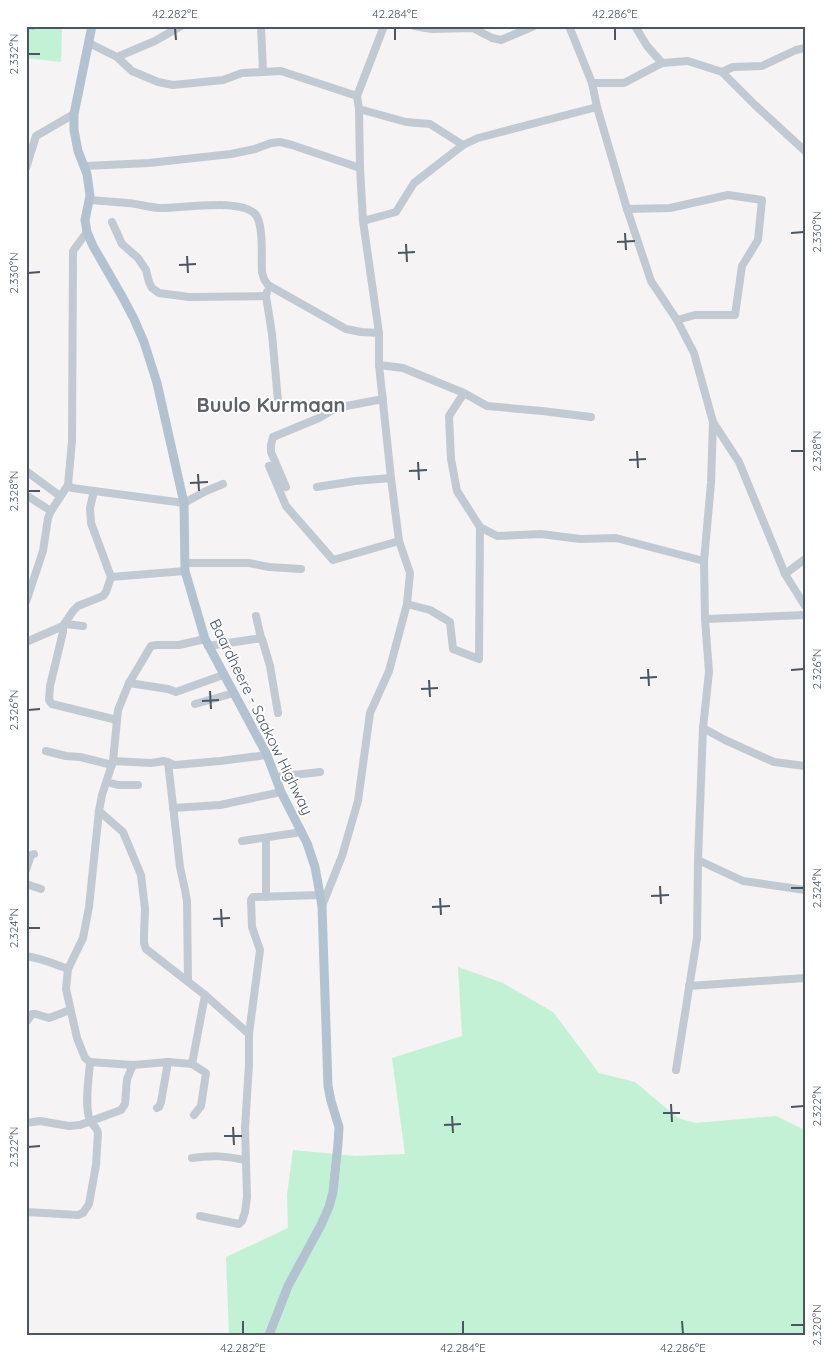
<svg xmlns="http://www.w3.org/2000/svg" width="831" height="1361" font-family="Quicksand,sans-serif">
<rect width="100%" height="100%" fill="#f5f3f3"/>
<g fill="#c3f1d5">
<polygon points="26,26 62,26 61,62 26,58"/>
<polygon points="458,967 503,983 553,1012 599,1073 635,1082 678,1118 695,1123 776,1116 805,1130 805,1335 229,1335 226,1257 288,1228 287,1195 293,1150 356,1156 405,1154 392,1058 462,1036"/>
</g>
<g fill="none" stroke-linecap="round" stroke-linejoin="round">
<polyline stroke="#90daee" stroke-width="2" points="26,29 34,29"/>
<g stroke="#c1cad2" stroke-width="8">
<polyline points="262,26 261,27 263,72"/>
<polyline points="414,26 432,29 473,28 492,38 501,40 534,26"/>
<polyline points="569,26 592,83 597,107 627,209 651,281 677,320 694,353 713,422 739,462 785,574 805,606"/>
<polyline points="635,26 647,46 662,63"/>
<polyline points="89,43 117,57 155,41 181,26"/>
<polyline points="117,57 132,71 158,82 173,85 223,80 242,73 281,71 357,96"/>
<polyline points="722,72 755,105 805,151"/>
<polyline points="592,83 624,83 662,63 688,61 722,72 733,67 762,66 796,50 805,48"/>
<polyline points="359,109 406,122 430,124 463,145"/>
<polyline points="85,166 149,163 231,154 255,149 271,143 280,142 292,145 360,168"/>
<polyline points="26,168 36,136 74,114"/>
<path d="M90 200C103 201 116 202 128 203 138 204 149 207 159 208 180 209 242 197 256 215 264 227 261 258 262 272L264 279 268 285 346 329 361 332 379 333"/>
<polyline points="627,209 670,208 728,195 762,200 758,240 742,266 735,315 695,315 677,320"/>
<polyline points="363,221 396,212 414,183 463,145 478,138 597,107"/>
<polyline points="112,222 122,244 138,258 146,270 149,282 152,288 159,293 189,297 266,296"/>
<polyline points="87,232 73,251 72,441 68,485 72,488 184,503 206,491 223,484"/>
<polyline points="267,292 266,296 272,334 278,401"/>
<polyline points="379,365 403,368 464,393 487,406 542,411 591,417"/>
<polyline points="269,466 286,506 333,560 399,541"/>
<polyline points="26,471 60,496"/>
<polyline points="286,487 271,452 271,445 273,437 319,418 336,408 383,399"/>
<polyline points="317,487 355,481 391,478"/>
<polyline points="26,495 51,511"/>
<polyline points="480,527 497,536 541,534 580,539 616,538 704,561"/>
<polyline points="185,563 249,563 269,567 301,569"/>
<polyline points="785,574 805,559"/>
<polyline points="111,577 185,571"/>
<polyline points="26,602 43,551 48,518 51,511 68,485"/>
<polyline points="407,604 430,610 450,622 453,649 479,659 480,527 457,491 451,459 449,416 464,393"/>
<polyline points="256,616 261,638"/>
<polyline points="705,619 805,615"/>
<polyline points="65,624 83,626"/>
<polyline points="63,626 63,632 50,686 49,700 52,704 117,720"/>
<polyline points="205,639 179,645 156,645 151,646 129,683 118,710 113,761 102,795 99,811 89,907 83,938 68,969 66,989 77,1038 85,1058 90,1062 133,1065 168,1062 192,1064 205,995"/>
<polyline points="26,642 63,626 73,611 78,606 103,596 106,592 111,577 91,523 90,508 94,491"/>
<polyline points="208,646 255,639 262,639 270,666 278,713"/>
<polyline points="129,683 168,689 176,692 223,675"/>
<polyline points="195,704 234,693"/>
<polyline points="703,728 725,740 774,762 805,766"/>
<polyline points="46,751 66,756 80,757 112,765"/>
<polyline points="113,761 151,763 164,761 175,765 220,761 267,755"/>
<polyline points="168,762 180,867 185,890 187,901 188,980"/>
<polyline points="276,777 320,772"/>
<polyline points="107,782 118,785 138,785"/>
<polyline points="173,808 220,805 281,792"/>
<polyline points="99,811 123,832 141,875 145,909 144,934 144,943 146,949 205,995 249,1034 260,950 252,927 251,900 253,897 320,895"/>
<polyline points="266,838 266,897"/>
<polyline points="242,841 302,832"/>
<polyline points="698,860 743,881 805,890"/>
<polyline points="26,870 31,855 34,854"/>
<polyline points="26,884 41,889"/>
<polyline points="322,906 342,856 358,801 370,713 389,671 407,604 410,573 399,541 391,478 379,365 379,333 363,221 360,168 359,109 357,96 384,26"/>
<path d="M26 956C41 958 54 964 68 969"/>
<polyline points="689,986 805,978"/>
<polyline points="26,1022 32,1014 36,1014 49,1018 70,1010"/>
<polyline points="192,1064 206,1073 201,1106 194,1115"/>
<polyline points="676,1070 697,938 698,860 703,728 709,672 705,619 704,561 711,483 713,422"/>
<polyline points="157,1108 159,1107 161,1102 168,1062"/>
<polyline points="26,1123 40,1121 69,1126 80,1125 121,1110 125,1104 127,1079 133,1065"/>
<path d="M192 1158C213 1155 225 1156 245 1160"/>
<path d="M26 1212 78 1215 83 1213 89 1204 96 1165 98 1133C97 1127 92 1125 90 1120 84 1107 89 1077 90 1062"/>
<polyline points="200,1216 239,1224 242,1221 245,1212 247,1197 245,1128 249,1064 249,1034"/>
</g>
<polyline stroke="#b3c2d1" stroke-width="9" points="92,26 74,114 74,130 78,151 87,174 90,196 85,220 87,232 93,246 123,298 134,319 144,342 157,383 184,503 185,571 205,639 267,755 281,792 307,843 315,867 322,906 328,1086 331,1101 339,1127 338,1144 333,1192 329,1207 321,1225 288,1286 269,1335"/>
</g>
<path fill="none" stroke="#4a5661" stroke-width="2" d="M175 28 176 40M395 28V40M615 28V40M28 54H40M625 233 626 250M791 233 804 232M617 242 635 241M406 244 407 262M398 253 415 252M187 256 188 273M179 265 196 264M28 273 40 272M637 451 638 468M791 451H804M629 460 646 459M418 462 419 480M409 471 427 470M198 474 199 491M190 483 208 482M28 491H40M648 669 649 686M791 670 804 669M640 678 657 677M429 680 430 697M421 689 438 688M210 691 211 709M202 701 219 700M28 710 40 709M660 886 661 904M791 888H804M651 896 669 895M440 898 441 915M432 907 450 906M221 909 222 927M213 919 230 918M28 928H40M671 1104 672 1122M791 1107 804 1106M663 1113H680M452 1116 453 1133M444 1125 461 1124M233 1127 234 1145M224 1136H242M28 1147 40 1146M243 1321V1334M463 1321V1334M682 1321 683 1334M791 1325H804"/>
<g text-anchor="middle" stroke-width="4" stroke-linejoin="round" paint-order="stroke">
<g font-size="15" fill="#4a5661" stroke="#fff">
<text transform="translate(261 717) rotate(64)" y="5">Baardheere - Saakow Highway</text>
</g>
<g font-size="20" font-weight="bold" fill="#5f6368" stroke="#fff">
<text x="271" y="412">Buulo Kurmaan</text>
</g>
</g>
<rect width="831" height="1361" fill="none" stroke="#ffffff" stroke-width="55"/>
<rect x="28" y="28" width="776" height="1306" fill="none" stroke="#4a5661" stroke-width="2"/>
<g font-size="12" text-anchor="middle" fill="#4a5661">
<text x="175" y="18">42.282°E</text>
<text x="395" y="18">42.284°E</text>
<text x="615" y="18">42.286°E</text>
<text transform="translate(14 54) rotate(-90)" y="4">2.332°N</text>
<text transform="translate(817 232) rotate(-90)" y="4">2.330°N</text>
<text transform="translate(14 273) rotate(-90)" y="4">2.330°N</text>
<text transform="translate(817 451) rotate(-90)" y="4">2.328°N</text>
<text transform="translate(14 491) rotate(-90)" y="4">2.328°N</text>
<text transform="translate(817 669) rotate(-90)" y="4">2.326°N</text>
<text transform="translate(14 710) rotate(-90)" y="4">2.326°N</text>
<text transform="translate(817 888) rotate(-90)" y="4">2.324°N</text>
<text transform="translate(14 928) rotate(-90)" y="4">2.324°N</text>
<text transform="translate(817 1106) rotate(-90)" y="4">2.322°N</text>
<text transform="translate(14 1147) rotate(-90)" y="4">2.322°N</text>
<text transform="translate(817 1325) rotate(-90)" y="4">2.320°N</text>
<text x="243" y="1352">42.282°E</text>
<text x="463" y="1352">42.284°E</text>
<text x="683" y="1352">42.286°E</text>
</g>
</svg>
